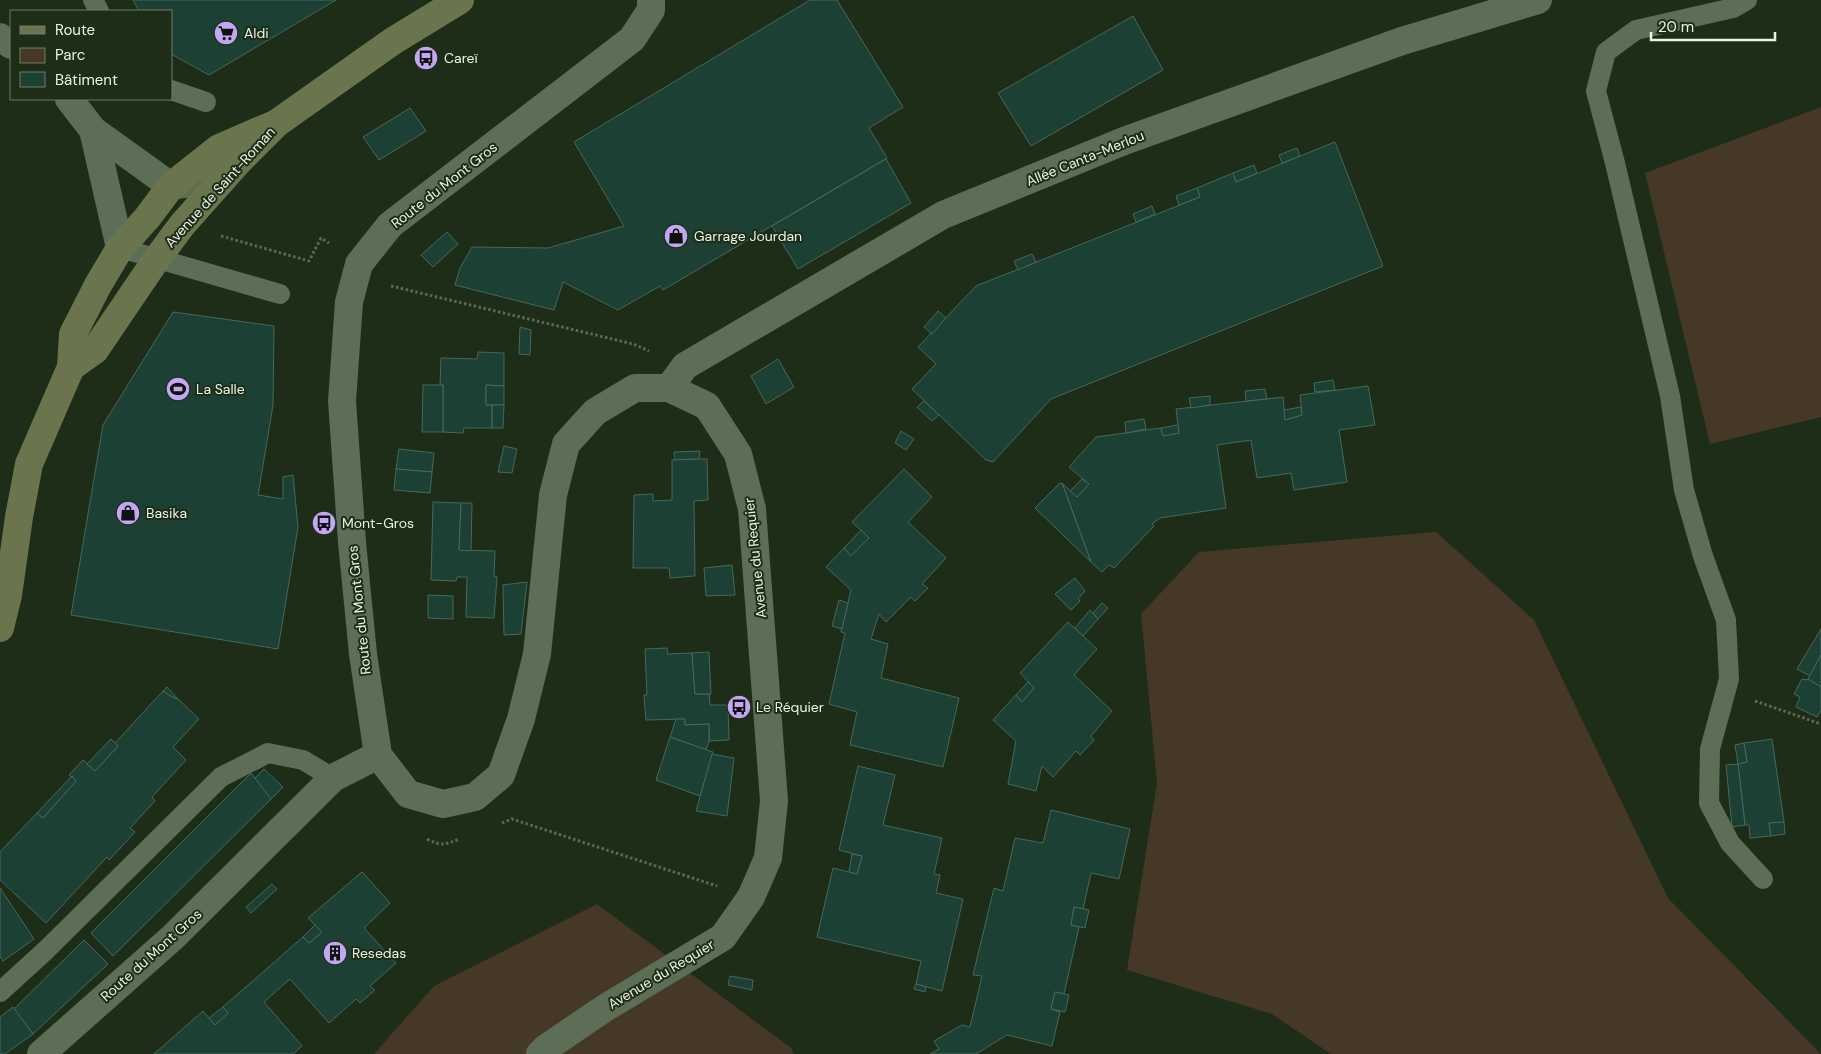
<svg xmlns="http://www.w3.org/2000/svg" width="1821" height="1054" font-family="'DM Sans',sans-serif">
<rect width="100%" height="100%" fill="#1d2d17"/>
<g fill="#463826">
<polygon points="1821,107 1821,417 1710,444 1645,173"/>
<polygon points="1436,532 1534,620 1668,898 1821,1054 1331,1054 1272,1014 1127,970 1157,783 1141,614 1199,552"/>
<polygon points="597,904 791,1048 794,1054 374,1054 434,986"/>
</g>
<g fill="#1d4034" stroke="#45695c">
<polygon points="133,0 336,0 209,75 171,54 171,11 139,11"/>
<polygon points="810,0 837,0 903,107 869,128 887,158 663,290 660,286 618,310 563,282 554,310 455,285 460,268 472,247 548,248 624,226 574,142"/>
<polygon points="1133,16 1163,70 1031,146 998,93"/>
<polygon points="410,108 426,131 379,160 363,137"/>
<polygon points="1335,142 1383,266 1051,399 993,462 986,460 912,389 936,364 918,347 976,286 1200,197 1197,188 1233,173 1236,182"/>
<polygon points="1297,148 1300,156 1282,163 1279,155"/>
<polygon points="886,159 911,203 798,269 772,226"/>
<polygon points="1254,165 1257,173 1236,182 1233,173"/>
<polygon points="1197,188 1200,197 1179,205 1176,196"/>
<polygon points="1152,206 1155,214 1136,222 1133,214"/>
<polygon points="447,232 458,244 433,267 421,255"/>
<polygon points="1032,254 1036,262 1018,270 1014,261"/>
<polygon points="938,311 946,318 932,334 924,327"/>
<polygon points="173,312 274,326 273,405 258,495 283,499 283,477 293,475 298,527 278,649 71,615 103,425"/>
<polygon points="520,327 531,330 530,355 519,354"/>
<polygon points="478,352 504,353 504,386 486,385 486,405 492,405 492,428 464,428 463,433 443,432 443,385 440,386 441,358 477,359"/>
<polygon points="778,359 794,387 766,404 751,376"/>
<polygon points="1333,380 1335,390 1315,392 1314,383"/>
<polygon points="423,385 443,385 443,432 422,432"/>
<polygon points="486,385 504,386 504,405 486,405"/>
<polygon points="1368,386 1375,425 1339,430 1347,482 1294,490 1291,473 1257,478 1251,440 1217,445 1226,508 1160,518 1152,524 1154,526 1114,568 1109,565 1102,572 1091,562 1062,483 1077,497 1089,484 1069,467 1096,437 1161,428 1163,436 1179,433 1176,409 1283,397 1285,420 1302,415 1300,395"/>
<polygon points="1265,389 1267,399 1246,401 1245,391"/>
<polygon points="1210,396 1210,405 1191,408 1189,398"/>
<polygon points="924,401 939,415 932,421 917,407"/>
<polygon points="492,405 504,405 503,428 492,428"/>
<polygon points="1301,407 1302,415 1285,420 1284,410"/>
<polygon points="1144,419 1146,429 1126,433 1125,422"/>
<polygon points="1178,425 1179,433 1163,436 1161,428"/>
<polygon points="901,431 914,439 906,450 895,443"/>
<polygon points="504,446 517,449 512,473 498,472"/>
<polygon points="399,449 434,453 432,472 396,469"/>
<polygon points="700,451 699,459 675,460 674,452"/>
<polygon points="699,459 707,459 708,500 694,501 695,576 670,578 669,568 633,568 634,495 653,494 653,501 672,500 672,460"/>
<polygon points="396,469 432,472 430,493 394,490"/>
<polygon points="904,469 932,497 908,522 946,558 922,584 928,588 915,601 911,597 886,622 879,614 871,639 888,644 881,678 959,698 943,767 850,745 857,712 829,704 845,633 841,632 851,590 826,567 844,548 851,556 869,538 852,522"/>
<polygon points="1082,479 1089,484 1077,497 1070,491"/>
<polygon points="1060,483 1062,483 1091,562 1035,508"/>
<polygon points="433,502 461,503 459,550 495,551 494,576 497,577 494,618 466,617 467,577 457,577 456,581 431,580"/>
<polygon points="461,503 472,503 471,551 459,550"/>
<polygon points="861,530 869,538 851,556 844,548"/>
<polygon points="732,565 735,595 706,596 704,568"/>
<polygon points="1075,578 1085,591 1078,599 1080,601 1071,610 1055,594"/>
<polygon points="527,582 521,634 504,635 503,585"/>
<polygon points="428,595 453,596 453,619 428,618"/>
<polygon points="839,600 848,603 842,629 832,626"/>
<polygon points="1102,603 1108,608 1098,619 1093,613"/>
<polygon points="1090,610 1098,619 1083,636 1075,628"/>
<polygon points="1068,622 1097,649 1074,675 1112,711 1091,736 1094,740 1080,755 1076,751 1053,777 1042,766 1036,791 1008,784 1016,741 993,720 1016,695 1022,702 1034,688 1020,673"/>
<polygon points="1821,629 1821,655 1810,676 1797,669"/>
<polygon points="667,648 668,654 692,653 695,694 709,694 710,705 728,705 729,740 709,741 709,724 685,725 685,719 646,720 644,695 647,695 645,649"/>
<polygon points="709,652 711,694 695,694 692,653"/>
<polygon points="1821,655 1821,687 1808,679"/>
<polygon points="1802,679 1807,680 1808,679 1821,687 1821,711 1817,717 1796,707 1800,697 1794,694"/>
<polygon points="1028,682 1034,688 1022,702 1016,695"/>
<polygon points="167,687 178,699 172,697 163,691"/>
<polygon points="163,691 172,697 178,699 199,719 173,747 186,760 152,797 155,801 130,828 135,832 109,860 107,857 46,923 0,880 0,852 37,813 43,818 76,781 69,775 83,760 95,771 118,746 115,743"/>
<polygon points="676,719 685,719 685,725 709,724 709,741 706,750 670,737"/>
<polygon points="670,737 713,752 700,796 656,780"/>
<polygon points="111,739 118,746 95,771 87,764"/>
<polygon points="1772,739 1784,822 1769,823 1771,836 1750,838 1749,825 1745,825 1738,764 1747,762 1744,743"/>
<polygon points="1744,743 1747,762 1738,764 1735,745"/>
<polygon points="712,754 734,758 727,816 696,811"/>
<polygon points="1738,764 1745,825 1732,827 1726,765"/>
<polygon points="858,766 895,775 883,825 942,838 934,874 940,875 936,893 963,899 942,991 916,984 921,961 817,937 833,868 857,874 862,856 839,850"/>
<polygon points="264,769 283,787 271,799 257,783 255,778"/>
<polygon points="251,773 271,799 113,956 91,933"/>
<polygon points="72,776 76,781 43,818 37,813"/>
<polygon points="1051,810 1130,829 1119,879 1091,873 1083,909 1074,907 1071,925 1079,927 1064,994 1055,992 1051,1009 1060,1012 1052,1046 1007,1035 976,1054 930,1054 939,1049 934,1041 962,1025 970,1027 982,976 973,975 994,888 1003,891 1015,838 1043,843"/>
<polygon points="1784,822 1785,834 1771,836 1769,823"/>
<polygon points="852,854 862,856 857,874 849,872"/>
<polygon points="362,872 390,903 364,928 396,963 370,986 375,990 360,1003 356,999 329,1023 290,979 264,1002 302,1046 293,1054 154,1054 203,1011 215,1025 228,1013 223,1007 303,937 309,943 322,932 308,918"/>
<polygon points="272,884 277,889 251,913 246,907"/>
<polygon points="0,888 34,939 3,961 0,956"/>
<polygon points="1074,907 1089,910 1085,928 1071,925"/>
<polygon points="315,925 322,932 309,943 303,937"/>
<polygon points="84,940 108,964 33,1034 14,1009"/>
<polygon points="730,976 753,980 752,990 728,985"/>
<polygon points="916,984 926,987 925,992 914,989"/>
<polygon points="1055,992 1069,995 1065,1012 1051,1009"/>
<polygon points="13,1007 33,1034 5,1054 0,1054 0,1017"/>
<polygon points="223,1007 228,1013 215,1025 209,1018"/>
</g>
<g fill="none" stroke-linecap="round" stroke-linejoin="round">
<g stroke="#5b6955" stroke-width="3" stroke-dasharray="2.5 2.5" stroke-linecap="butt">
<polyline points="221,236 309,261 321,238 329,243"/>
<polyline points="391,286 633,344 649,351"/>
<polyline points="1755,701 1821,724"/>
<polyline points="502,823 512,819 717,886"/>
<path d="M427 839C440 846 445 845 459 839"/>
</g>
<g stroke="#5c6e55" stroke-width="20">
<polyline points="93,0 99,11"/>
<polyline points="1747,0 1733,8 1636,30 1606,52 1596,91 1615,163 1670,396 1684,490 1703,556 1726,620 1729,679 1710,749 1709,803 1730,843 1763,879"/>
<polyline points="171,90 206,102"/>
<polyline points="120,248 280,294"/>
<polyline points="0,992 45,951 221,777 268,753 303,760 333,778"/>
</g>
<g stroke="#5c6e55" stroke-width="28">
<polyline points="0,37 11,45"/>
<polyline points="69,99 93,130 171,186 223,179"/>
<polyline points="93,130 120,248"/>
<polyline points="669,388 685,366 943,215 1124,141 1402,41 1538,0"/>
<polyline points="41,1054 173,937 333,778 378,755"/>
<polyline points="540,1054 546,1048 605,1008 723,937 751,897 768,858 774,801 752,509 738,454 707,406 669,388 635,388 595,412 566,444 553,495 537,654 521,719 501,775 475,797 443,804 408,794 378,755 363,654 352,542 342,401 349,302 359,264 390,225 632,39 651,10 651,0"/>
</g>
<g stroke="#6a754d" stroke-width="28">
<polyline points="71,367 95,350 156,260 182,225 238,162 277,123 393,41 460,0"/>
<polyline points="0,628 8,595 19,517 29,464 71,367 73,334 98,285 120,248 147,218 171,186 219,148 277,123"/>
</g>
</g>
<defs>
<g id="supermarket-disc" transform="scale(1.25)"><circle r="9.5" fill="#c2a8f3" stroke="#1d2d17"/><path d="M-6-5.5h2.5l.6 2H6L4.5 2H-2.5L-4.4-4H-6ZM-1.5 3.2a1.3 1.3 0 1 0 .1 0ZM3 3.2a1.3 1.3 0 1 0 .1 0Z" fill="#111"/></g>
<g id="bus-disc" transform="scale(1.25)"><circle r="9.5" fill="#c2a8f3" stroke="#1d2d17"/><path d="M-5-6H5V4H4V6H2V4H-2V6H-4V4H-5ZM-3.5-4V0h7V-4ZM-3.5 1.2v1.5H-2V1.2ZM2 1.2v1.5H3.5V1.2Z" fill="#111"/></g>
<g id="shop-disc" transform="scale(1.25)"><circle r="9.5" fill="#c2a8f3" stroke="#1d2d17"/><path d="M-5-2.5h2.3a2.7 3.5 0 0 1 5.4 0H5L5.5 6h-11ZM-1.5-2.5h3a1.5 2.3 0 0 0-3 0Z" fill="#111"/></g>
<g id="stadium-disc" transform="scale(1.25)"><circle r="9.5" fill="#c2a8f3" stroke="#1d2d17"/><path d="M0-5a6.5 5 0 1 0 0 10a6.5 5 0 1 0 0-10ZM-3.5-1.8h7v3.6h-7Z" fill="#111"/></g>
<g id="building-disc" transform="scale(1.25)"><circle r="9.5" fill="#c2a8f3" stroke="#1d2d17"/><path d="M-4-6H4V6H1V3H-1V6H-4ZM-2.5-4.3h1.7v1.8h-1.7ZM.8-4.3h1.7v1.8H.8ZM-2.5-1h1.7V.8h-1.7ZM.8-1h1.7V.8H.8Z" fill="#111"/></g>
</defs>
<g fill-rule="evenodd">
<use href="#supermarket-disc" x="226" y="33"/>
<use href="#bus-disc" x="426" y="58"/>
<use href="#shop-disc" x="676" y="236"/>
<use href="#stadium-disc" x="178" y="389"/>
<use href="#shop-disc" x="128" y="513"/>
<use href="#bus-disc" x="324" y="523"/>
<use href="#bus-disc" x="739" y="707"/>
<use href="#building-disc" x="335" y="953"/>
</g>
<g text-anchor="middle" stroke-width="4" stroke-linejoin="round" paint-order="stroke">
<g font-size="14" fill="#e9f4e5" stroke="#1d2d17" text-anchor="start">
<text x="244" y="38">Aldi</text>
<text x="444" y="63">Careï</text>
<text x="694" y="241">Garrage Jourdan</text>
<text x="196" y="394">La Salle</text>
<text x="146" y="518">Basika</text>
<text x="342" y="528">Mont-Gros</text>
<text x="756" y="712">Le Réquier</text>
<text x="352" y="958">Resedas</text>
</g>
<g font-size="14" fill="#e9f4e5" stroke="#1d2d17">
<text transform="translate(1085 158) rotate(-22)" y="5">Allée Canta-Merlou</text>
<text transform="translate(444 185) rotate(-38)" y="5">Route du Mont Gros</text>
<text transform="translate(220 187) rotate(-48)" y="5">Avenue de Saint-Roman</text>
<text transform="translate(755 558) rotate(-96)" y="5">Avenue du Requier</text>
<text transform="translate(359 610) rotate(-96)" y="5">Route du Mont Gros</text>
<text transform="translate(151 955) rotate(-42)" y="5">Route du Mont Gros</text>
<text transform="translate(661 974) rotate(-31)" y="5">Avenue du Requier</text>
</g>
</g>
<rect x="10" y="10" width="162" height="90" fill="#1d2d17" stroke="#6f7d69"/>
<rect x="20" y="26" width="25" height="8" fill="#6a754d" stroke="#6f7d69"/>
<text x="55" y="35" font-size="15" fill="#e9f4e5">Route</text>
<rect x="20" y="48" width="25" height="15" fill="#463826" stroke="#6f7d69"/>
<text x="55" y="60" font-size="15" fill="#e9f4e5">Parc</text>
<rect x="20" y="72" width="25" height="15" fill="#1d4034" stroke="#6f7d69"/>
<text x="55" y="85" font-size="15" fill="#e9f4e5">Bâtiment</text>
<path d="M1651 32v8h124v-8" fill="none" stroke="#e9f4e5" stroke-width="2.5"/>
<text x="1658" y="32" font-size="15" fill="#e9f4e5" stroke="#1d2d17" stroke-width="4" paint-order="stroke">20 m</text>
</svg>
